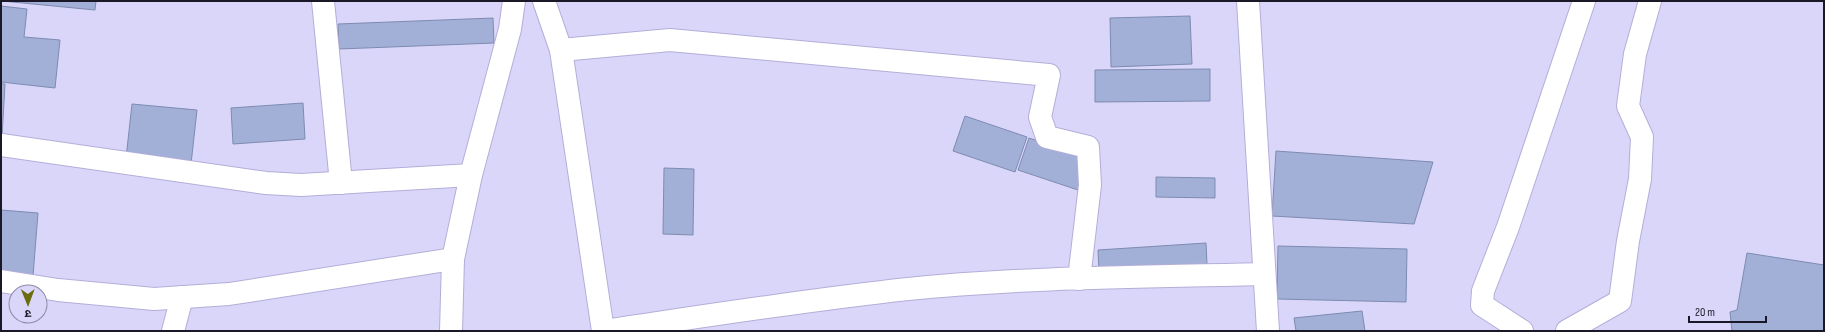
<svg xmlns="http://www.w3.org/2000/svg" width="1825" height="332" font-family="'Sofia Sans Condensed','Noto Sans Devanagari',sans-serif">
<rect width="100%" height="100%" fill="#dad6f9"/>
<g fill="#a2afd7" stroke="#7e8bb1">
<polygon points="2,1 96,1 95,10"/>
<polygon points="1,6 27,9 24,37 60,40 55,88 1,82"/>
<polygon points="1190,16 1192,64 1111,67 1110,18"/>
<polygon points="493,18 494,43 339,49 338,24"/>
<polygon points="1210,69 1210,101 1095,102 1095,70"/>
<polygon points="1,84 5,84 2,137 1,137"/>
<polygon points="303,103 305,139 233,144 231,108"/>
<polygon points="132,104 197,110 191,164 126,158"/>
<polygon points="965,116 1027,137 1015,172 953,151"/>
<polygon points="1029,138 1095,160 1084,192 1018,170"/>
<polygon points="1276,151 1433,162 1414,224 1272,216"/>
<polygon points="664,168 694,169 693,235 663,234"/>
<polygon points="1156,177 1215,178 1215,198 1156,197"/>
<polygon points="1,210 38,213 33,276 1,273"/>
<polygon points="1206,243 1207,264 1099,271 1098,250"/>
<polygon points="1278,246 1407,249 1406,302 1277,299"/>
<polygon points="1747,253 1824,265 1824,331 1732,331 1730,312 1737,310"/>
<polygon points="1362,311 1365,331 1296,331 1294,318"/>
</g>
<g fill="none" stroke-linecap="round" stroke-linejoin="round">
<g stroke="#b3aed8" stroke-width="24">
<g id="minor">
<polyline points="323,1 341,183"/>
<polyline points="544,1 561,50 603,331"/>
<polyline points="1248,1 1268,331"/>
<polyline points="561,50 670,40 1049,75 1040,117 1047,137 1088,147 1090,185 1079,279"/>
<polyline points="1,145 266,183 301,185 471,175"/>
<polyline points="1,281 58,290 154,299 229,294 453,259"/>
<polyline points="173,331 182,297"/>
<polyline points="451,331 453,259 471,175 510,29 514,1"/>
<path d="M604 331C705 316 806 300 908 289 1026 277 1146 277 1264 274"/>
<polyline points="1522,331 1482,305 1483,291 1508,227 1584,1"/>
<polyline points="1567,331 1620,301 1628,241 1640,179 1642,137 1628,106 1635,54 1650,1"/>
</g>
</g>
<use href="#minor" stroke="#fff" stroke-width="22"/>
</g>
<rect width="1825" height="332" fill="none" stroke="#1a1827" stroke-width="4"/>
<g transform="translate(28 304) rotate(179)"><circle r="19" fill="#dad6f9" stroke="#8d8aa5"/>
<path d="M0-3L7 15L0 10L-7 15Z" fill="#6b6c0e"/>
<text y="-6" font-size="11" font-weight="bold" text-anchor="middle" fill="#1a1827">उ</text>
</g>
<path d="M1689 316v6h77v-6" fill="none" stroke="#1a1827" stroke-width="2"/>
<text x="1695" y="316" font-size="12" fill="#1a1827" stroke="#dad6f9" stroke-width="3" paint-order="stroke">20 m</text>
</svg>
